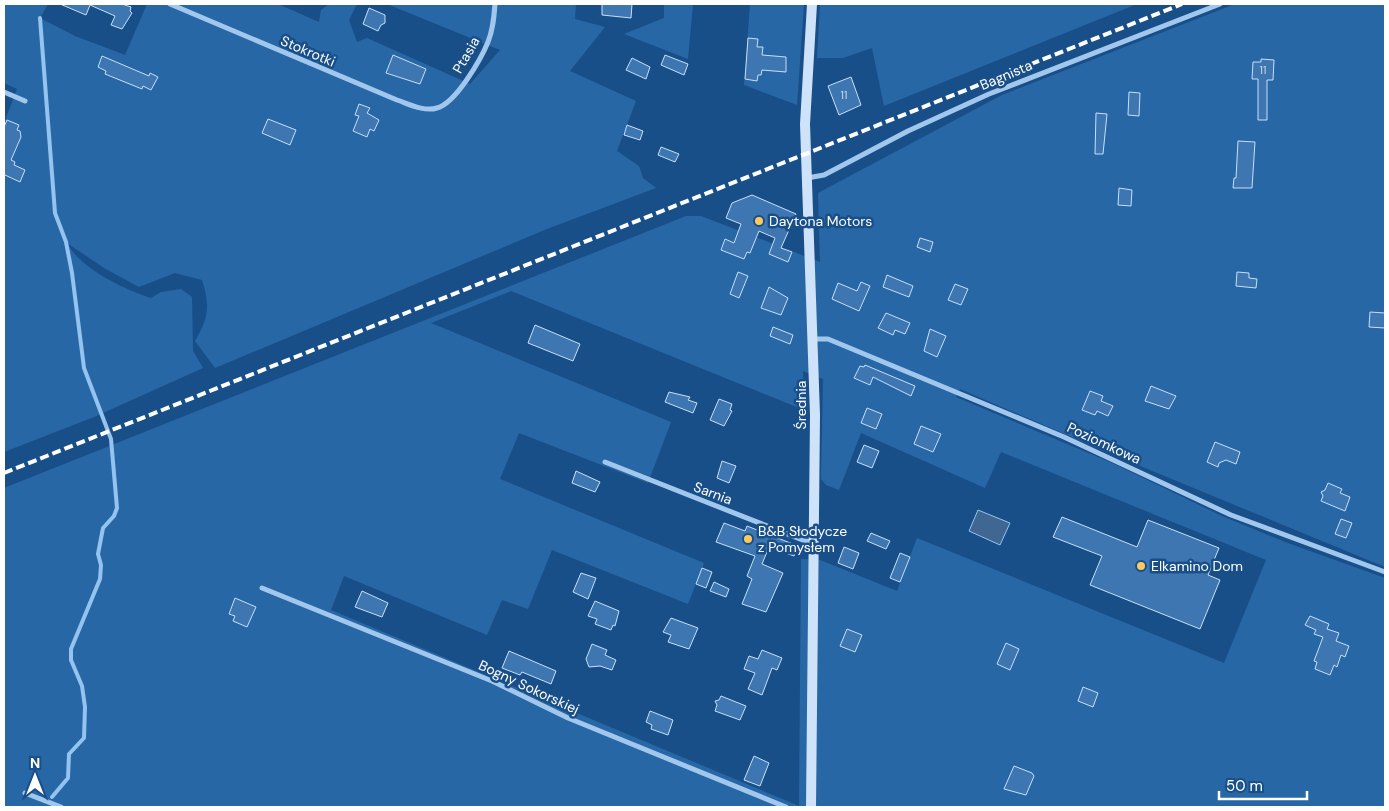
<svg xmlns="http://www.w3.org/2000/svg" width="1389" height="811" font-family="'DM Sans',sans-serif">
<rect width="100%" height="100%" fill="#194f89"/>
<g fill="#2867a6" fill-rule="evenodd">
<path d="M4 4H48L40 18 75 36 125 55 147 4H278L319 22 321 10 329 4H357L349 20 357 42 367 38 470 84 500 50 387 4H576L575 19 605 27 570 71 636 101 617 151 639 166 643 178 656 188 547 229 215 368 195 341C209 318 210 305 202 280L175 273 139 287 104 268 67 243C81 269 123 289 151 298L161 292 181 289 192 297 193 351 203 368 94 417 4 452V123L17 89 4 83Z"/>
<polygon points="664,4 693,4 688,59 624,34 664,18"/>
<polygon points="750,4 804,4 797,105 744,85"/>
<polygon points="820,4 1137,4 884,106 872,48 843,58 817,58"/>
<path d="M1235 4H1385V567L1116 456 960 389 956 397 1112 463 1222 516 1285 542 1385 578V807H4V488L686 216H701L820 262 818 193 1002 95ZM511 291 804 410 803 371 823 379 821 479 826 485 839 490 861 433 985 488 1001 452 1266 560 1224 663 917 538 897 591 820 560 801 559 799 806 331 610 344 576 487 635 502 600 528 609 552 550 688 604 704 563 500 479 519 433 648 483 671 422 431 323Z"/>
</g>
<polygon fill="#3f6791" stroke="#94c3f0" points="978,510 1010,523 1000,545 969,531"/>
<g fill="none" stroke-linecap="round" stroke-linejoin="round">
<polyline stroke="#94c3f0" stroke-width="4" points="40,18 55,213 66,242 72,273 84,368 111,439 117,508 114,516 103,528 98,554 101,565 100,579 71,649 71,660 82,686 85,707 84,738 69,754 68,778 52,797"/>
</g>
<g fill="#3d76b0" stroke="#c7e0fa">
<polygon points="60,4 122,4 131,7 130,11 132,13 122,29 111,25 115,16 90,5 86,15"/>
<polygon points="602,4 632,4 631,18 602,15"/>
<polygon points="369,8 385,15 385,23 381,25 378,31 363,24"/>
<polygon points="748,38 758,39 757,47 763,47 762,55 786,57 786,72 762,70 761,75 758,75 757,81 745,79"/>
<polygon points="393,55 426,69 420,84 386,73"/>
<polygon points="665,55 688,64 684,75 661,65"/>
<polygon points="102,56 149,76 150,73 158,77 151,90 143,86 142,89 105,74 106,71 98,67"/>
<polygon points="632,58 650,67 646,79 626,70"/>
<polygon points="1261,59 1274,60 1273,80 1267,80 1267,120 1258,120 1258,79 1252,79 1253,62 1261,62"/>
<polygon points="851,77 861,105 839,115 828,86"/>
<polygon points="1129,92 1140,93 1139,116 1128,115"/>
<polygon points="359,104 370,108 367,113 379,120 374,131 370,129 367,137 353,131 359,116 355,115"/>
<polygon points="1096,113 1107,114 1103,154 1095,154"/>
<polygon points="268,119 296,130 290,145 262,133"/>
<polygon points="7,120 19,125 17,130 20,131 21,137 11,160 15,162 14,165 25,170 20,182 5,175 4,177 4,127"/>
<polygon points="627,125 643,131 640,140 624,135"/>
<polygon points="1238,141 1255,142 1252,188 1233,188 1234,178 1236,178"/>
<polygon points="661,147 679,154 675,162 658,155"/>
<polygon points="1119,188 1132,190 1131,206 1118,205"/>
<polygon points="752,195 796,214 781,248 792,252 788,262 769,254 775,238 759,231 750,253 747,252 744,259 721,250 725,239 734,243 741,224 726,218 732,203"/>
<polygon points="920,238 933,242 930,252 917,247"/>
<polygon points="738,272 748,276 739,298 730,294"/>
<polygon points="1237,272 1249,273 1249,278 1257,279 1256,288 1236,286"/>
<polygon points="887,275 913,286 909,297 883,287"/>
<polygon points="861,282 870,286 859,311 832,299 838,283 857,291"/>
<polygon points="955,284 968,289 961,305 948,300"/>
<polygon points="769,287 788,298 781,315 761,308"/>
<polygon points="1370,312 1385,313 1385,328 1369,327"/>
<polygon points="886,313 910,323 905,334 895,330 893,335 878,328"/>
<polygon points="535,325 580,344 573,361 528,343"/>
<polygon points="773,327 793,335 790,344 770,336"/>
<polygon points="930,329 946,336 937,357 924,351"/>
<polygon points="865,365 915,386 911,396 873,377 870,385 854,378 860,366 864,367"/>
<polygon points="1151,386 1176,396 1169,409 1145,401"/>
<polygon points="1090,391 1103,396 1101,401 1113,406 1108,416 1097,411 1095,415 1082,410"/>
<polygon points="669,392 690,397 688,400 697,403 693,413 665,402"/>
<polygon points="719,399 732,404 730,410 732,411 724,426 710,420"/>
<polygon points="867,408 882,414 876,429 861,423"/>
<polygon points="921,426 941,434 933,452 914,444"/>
<polygon points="1215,442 1240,452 1236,464 1226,460 1219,463 1218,467 1207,462"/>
<polygon points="864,445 879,451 872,468 857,462"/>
<polygon points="722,461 736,466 729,483 717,478"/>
<polygon points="576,471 600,482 595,492 572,483"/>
<polygon points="1328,483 1342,489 1340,493 1350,497 1345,511 1321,501 1323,496 1321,492 1325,490"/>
<polygon points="1062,517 1137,547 1148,520 1219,548 1208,575 1220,580 1200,629 1090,585 1102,556 1053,537"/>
<polygon points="1341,519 1352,523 1346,538 1335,534"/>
<polygon points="724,523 745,531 747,526 798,546 794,556 769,547 762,564 783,573 766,612 742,604 752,579 747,576 755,556 716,542"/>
<polygon points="871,533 890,541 886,549 867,541"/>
<polygon points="844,547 859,553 853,569 838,563"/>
<polygon points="900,553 910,557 900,582 890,578"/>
<polygon points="702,568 712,572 706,588 696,584"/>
<polygon points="581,573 596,578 588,599 573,592"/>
<polygon points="714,582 729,589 726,597 710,591"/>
<polygon points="362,591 388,603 382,617 355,607"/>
<polygon points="235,598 256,607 247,627 233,621 235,616 229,614"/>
<polygon points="595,601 619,611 615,626 613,625 611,630 595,624 597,619 588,616"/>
<polygon points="1310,616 1329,624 1327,629 1339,633 1336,641 1349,646 1345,657 1341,655 1337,667 1334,665 1330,675 1315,669 1317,662 1314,661 1323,637 1314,634 1316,630 1305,625"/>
<polygon points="671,618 698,628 689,649 668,642 671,635 663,632"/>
<polygon points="847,629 862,635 855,652 840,646"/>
<polygon points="1006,643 1019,649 1010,670 997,664"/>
<polygon points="592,644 607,650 605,655 616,660 612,670 600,666 589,667 586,659"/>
<polygon points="762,650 782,658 777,670 772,668 762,695 748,689 755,673 744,669 749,656 758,659"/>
<polygon points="509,651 556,671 551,684 522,672 520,675 502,668"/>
<polygon points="1083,687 1098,693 1093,707 1078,701"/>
<polygon points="721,696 746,706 740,720 715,711 717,705 715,701 719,700"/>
<polygon points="650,711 673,720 668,735 651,729 652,725 646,722"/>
<polygon points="754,756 769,763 760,786 744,780"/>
<polygon points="1014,766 1032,773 1034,776 1026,795 1004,789"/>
</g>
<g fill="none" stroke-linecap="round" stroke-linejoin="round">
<g stroke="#a1c7ed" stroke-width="5">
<path d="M170 4 397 100C409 104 424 112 437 108 456 103 481 59 488 42 493 30 494 17 495 4"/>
<polyline points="4,92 25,101"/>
<polyline points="807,178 824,175 908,131 989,94 1220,4"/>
<polyline points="813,339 828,339 1064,437 1231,515 1385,572"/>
<polyline points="605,462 805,541 813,542"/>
<polyline points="262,588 492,681 568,718 786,807"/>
<polyline points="25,793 61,807"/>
</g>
<polyline stroke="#cee3f9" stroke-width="10" points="811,807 815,415 805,124 812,4"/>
<polyline stroke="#fff" stroke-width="4" stroke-dasharray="9 4" stroke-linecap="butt" points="4,473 1182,4"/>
</g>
<g fill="#ffc85d" stroke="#194f89" stroke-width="2">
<circle cx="759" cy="221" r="5"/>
<circle cx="748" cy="539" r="5"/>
<circle cx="1141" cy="566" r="5"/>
</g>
<g text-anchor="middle" stroke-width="5" stroke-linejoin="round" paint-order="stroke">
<g font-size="11" fill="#ceddeb">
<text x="1263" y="74">11</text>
<text x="844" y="99">11</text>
</g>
<g font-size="14" fill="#fff" stroke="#194f89">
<text transform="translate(308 51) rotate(23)" y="5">Stokrotki</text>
<text transform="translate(466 55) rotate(-60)" y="5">Ptasia</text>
<text transform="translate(1006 75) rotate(-23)" y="5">Bagnista</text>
<text transform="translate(801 405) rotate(-90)" y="5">Średnia</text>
<text transform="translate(1104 443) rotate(25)" y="5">Poziomkowa</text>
<text transform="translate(713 493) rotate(21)" y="5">Sarnia</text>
<text transform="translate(529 687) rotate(25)" y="5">Bogny Sokorskiej</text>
</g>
<g font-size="14" fill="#fff" stroke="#194f89" text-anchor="start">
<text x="769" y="226">Daytona Motors</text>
<text x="758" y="536">B&amp;B Słodycze<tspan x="758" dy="16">z Pomysłem</tspan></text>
<text x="1151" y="571">Elkamino Dom</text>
</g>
</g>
<rect width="1389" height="811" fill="none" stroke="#ffffff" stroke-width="10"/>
<g transform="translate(35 776)" stroke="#194f89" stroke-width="4" paint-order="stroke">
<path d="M0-4L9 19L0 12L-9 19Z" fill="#ffffff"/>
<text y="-8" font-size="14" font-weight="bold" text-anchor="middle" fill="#ffffff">N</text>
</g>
<path d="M1219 791v8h88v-8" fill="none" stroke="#ffffff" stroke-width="2.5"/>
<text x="1226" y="791" font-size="15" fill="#ffffff" stroke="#194f89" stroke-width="4" paint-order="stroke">50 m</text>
</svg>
